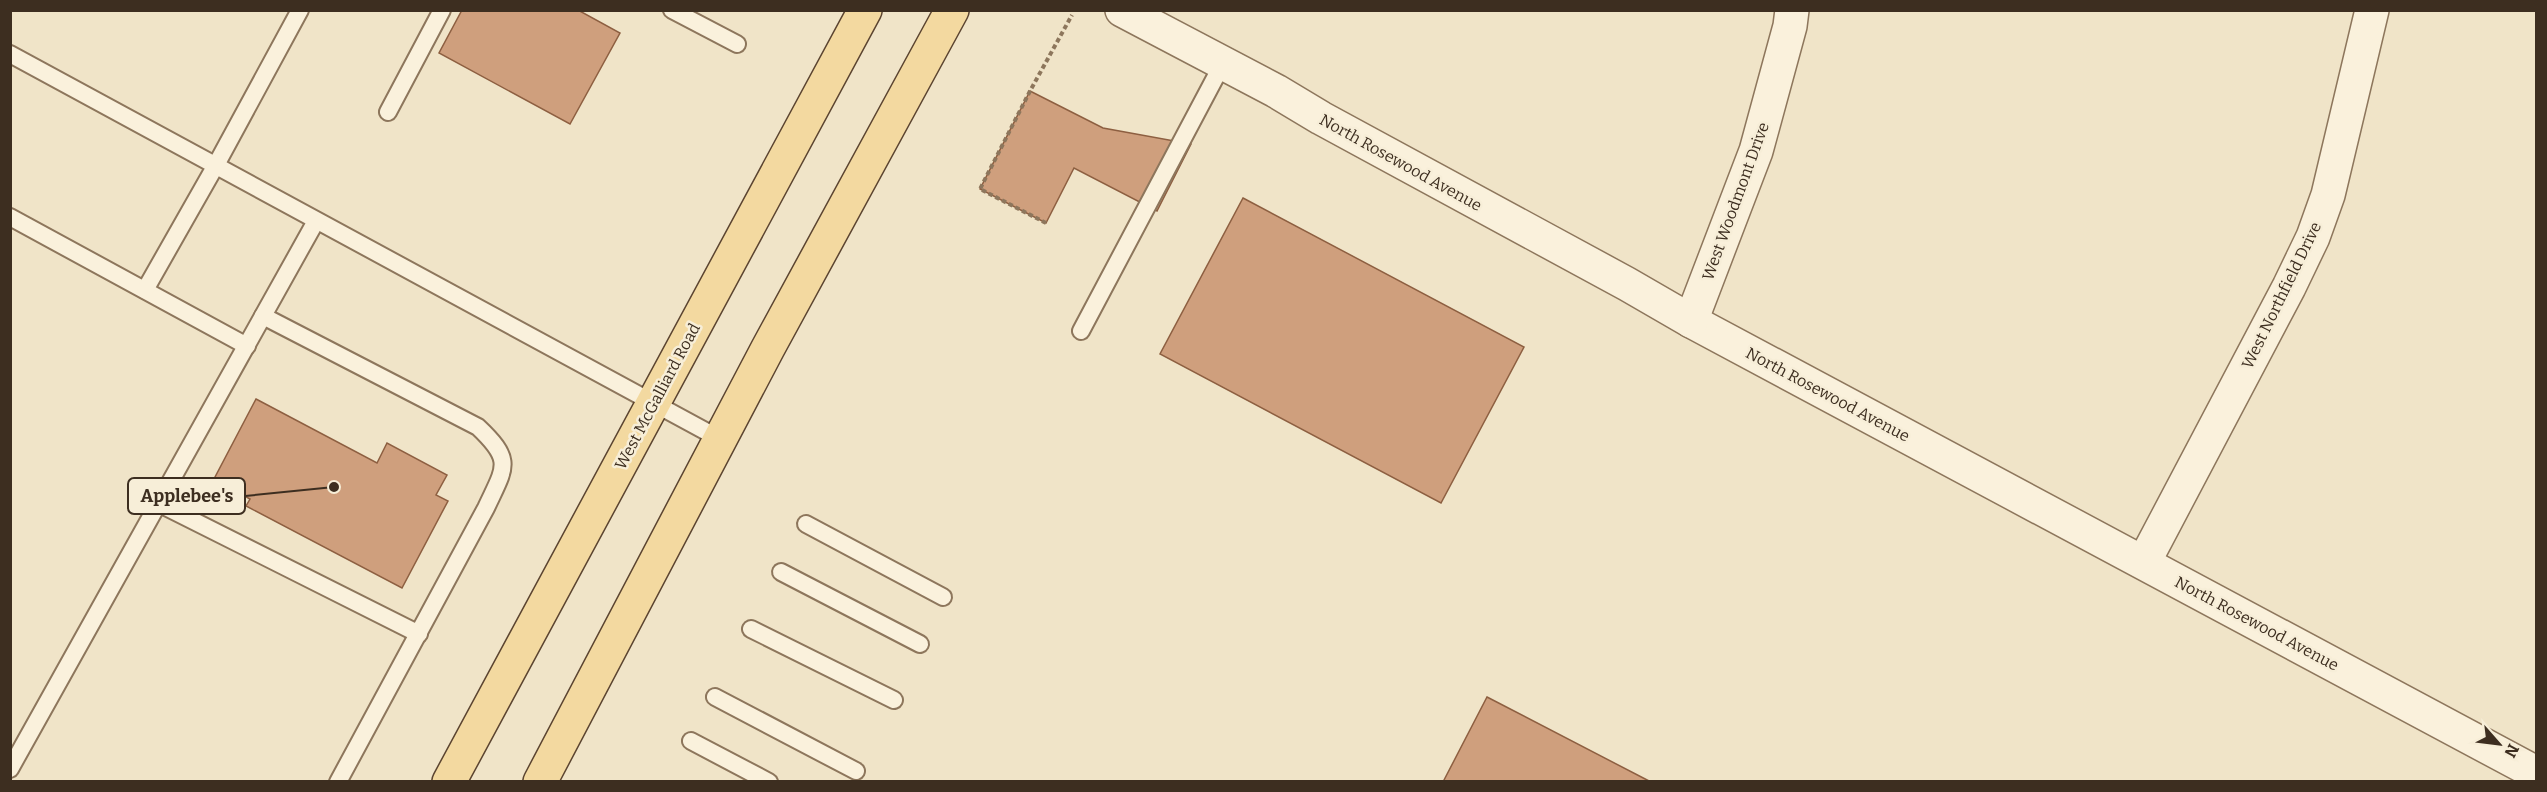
<svg xmlns="http://www.w3.org/2000/svg" width="2547" height="792" font-family="Bitter,serif">
<rect width="100%" height="100%" fill="#f0e4c8"/>
<g fill="#cf9f7d" stroke="#8d5f41" stroke-width="1.5">
<polygon points="462,10 578,10 620,33 570,124 439,53"/>
<polygon points="1030,91 1103,128 1191,144 1157,211 1074,168 1046,223 980,189"/>
<polygon points="1243,198 1524,347 1441,503 1160,354"/>
<polygon points="256,399 377,463 387,443 447,475 436,495 448,501 402,588 246,506 250,499 214,479"/>
<polygon points="1487,697 1651,782 1443,782"/>
</g>
<g fill="none" stroke-linecap="round" stroke-linejoin="round">
<g stroke="#8d765c" stroke-width="20">
<g id="lane">
<polyline points="672,10 737,44"/>
<polyline points="10,54 720,439"/>
<polyline points="388,112 442,10"/>
<polyline points="10,217 247,346"/>
<polyline points="145,290 216,165 300,10"/>
<path d="M263 316 478 427C514 461 505 467 486 508L338 782"/>
<polyline points="1081,331 1223,63"/>
<polyline points="160,504 419,634"/>
<polyline points="806,524 943,597"/>
<polyline points="781,572 920,644"/>
<polyline points="751,629 894,700"/>
<polyline points="715,697 856,771"/>
<polyline points="691,741 769,782"/>
<polyline points="10,769 316,221"/>
</g>
</g>
<g stroke="#8d765c" stroke-width="36">
<g id="street">
<polyline points="1122,10 1276,91 1321,118 1627,284 1691,321 2536,773"/>
<polyline points="1691,321 1756,151 1790,26 1792,10"/>
<polyline points="2144,562 2289,287 2313,237 2328,195 2372,10"/>
</g>
</g>
<g stroke="#5b4430" stroke-width="36">
<g id="primary">
<polyline points="449,782 865,10"/>
<polyline points="540,782 768,348 952,10"/>
</g>
</g>
<polyline stroke="#8d765c" stroke-width="4" stroke-dasharray="4.5 3" stroke-linecap="butt" points="1046,223 980,189 1030,91 1072,15"/>
<use href="#lane" stroke="#faf1dc" stroke-width="16"/>
<use href="#street" stroke="#faf1dc" stroke-width="33"/>
<use href="#primary" stroke="#f3d9a0" stroke-width="33"/>
</g>
<g text-anchor="middle" stroke-width="5" stroke-linejoin="round" paint-order="stroke">
<g font-size="16" fill="#3d2e20" stroke="#f7eed8">
<text transform="translate(1401 162) rotate(29)" y="6">North Rosewood Avenue</text>
<text transform="translate(1735 201) rotate(-70)" y="6">West Woodmont Drive</text>
<text transform="translate(2281 295) rotate(-64)" y="6">West Northfield Drive</text>
<text transform="translate(1828 394) rotate(28)" y="6">North Rosewood Avenue</text>
<text transform="translate(657 396) rotate(-62)" y="6">West McGalliard Road</text>
<text transform="translate(2257 623) rotate(28)" y="6">North Rosewood Avenue</text>
</g>
</g>
<path fill="none" stroke="#3d2e20" stroke-width="2" d="M334 487L245 496"/>
<circle fill="#3d2e20" stroke="#f7eed8" stroke-width="2" cx="334" cy="487" r="6"/>
<rect fill="#f7eed8" stroke="#3d2e20" stroke-width="2" x="128" y="478" width="117" height="36" rx="6"/>
<g font-size="18" text-anchor="middle" font-weight="bold" fill="#3d2e20">
<text x="187" y="502">Applebee's</text>
</g>
<rect width="2547" height="792" fill="none" stroke="#3d2e20" stroke-width="24"/>
<g transform="translate(2499 744) rotate(118)" stroke="#f7eed8" stroke-width="4.5" paint-order="stroke">
<path d="M0-4.5L10 22L0 15L-10 22Z" fill="#3d2e20"/>
<text y="-9" font-size="16" font-weight="bold" text-anchor="middle" fill="#3d2e20">N</text>
</g>
</svg>
